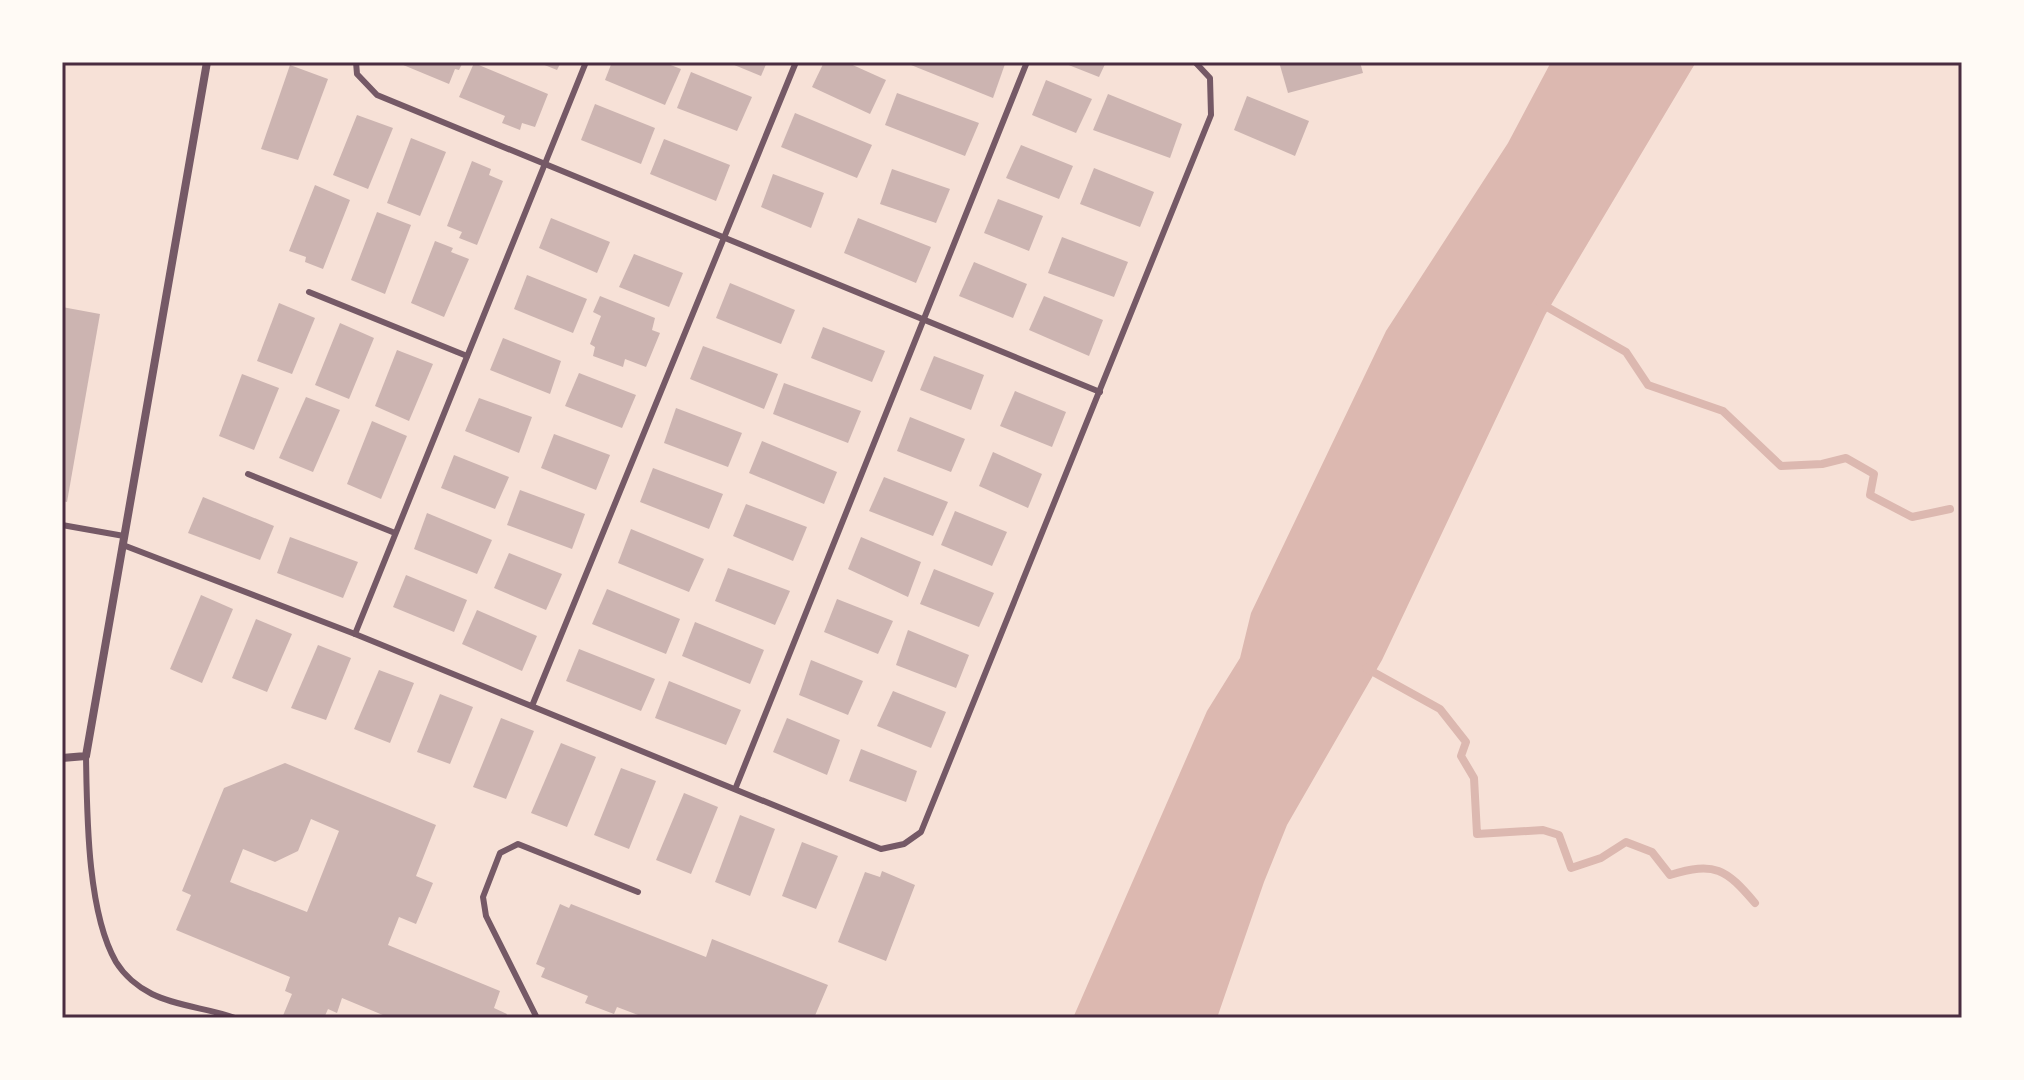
<svg xmlns="http://www.w3.org/2000/svg" width="2024" height="1080" font-family="'Golos Text',sans-serif">
<rect width="100%" height="100%" fill="#f7e1d7"/>
<polygon fill="#dcb8b0" points="1551,62 1696,62 1545,315 1382,660 1287,825 1264,882 1217,1018 1073,1018 1207,711 1240,658 1251,613 1386,331 1508,143"/>
<g fill="none" stroke-linecap="round" stroke-linejoin="round">
<g stroke="#dcb8b0" stroke-width="8">
<polyline points="1540,303 1626,352 1648,385 1723,411 1781,466 1822,464 1846,458 1874,474 1870,495 1912,517 1950,509"/>
<path d="M1366 668 1440 709 1466 742 1461 756 1474 778 1477 834 1543 830 1559 835 1571 868 1601 858 1626 842 1652 852 1670 875C1715 861 1726 869 1755 903"/>
</g>
</g>
<g fill="#ccb4b1" fill-rule="evenodd">
<polygon points="396,62 463,62 459,70 455,69 449,84"/>
<polygon points="537,62 561,62 557,70"/>
<polygon points="612,62 663,62 681,69 665,105 605,80"/>
<polygon points="727,62 767,62 761,76"/>
<polygon points="824,62 846,62 886,80 870,114 812,87"/>
<polygon points="912,62 1001,62 1005,64 993,98 911,65"/>
<polygon points="1061,62 1106,62 1099,77"/>
<polygon points="1279,62 1360,62 1363,73 1288,93"/>
<polygon points="474,63 548,94 535,127 522,123 520,130 502,123 505,116 459,97"/>
<polygon points="290,65 328,79 298,160 261,149"/>
<polygon points="691,72 752,97 737,131 677,108"/>
<polygon points="1046,80 1092,99 1076,133 1032,115"/>
<polygon points="897,93 979,123 965,156 885,125"/>
<polygon points="1108,94 1182,124 1170,158 1093,130"/>
<polygon points="1247,96 1309,121 1295,156 1234,130"/>
<polygon points="595,104 655,128 641,164 581,140"/>
<polygon points="795,113 872,145 857,178 781,147"/>
<polygon points="357,115 393,128 368,189 333,175"/>
<polygon points="411,138 446,152 420,216 387,203"/>
<polygon points="664,139 730,165 716,201 650,174"/>
<polygon points="1021,145 1073,166 1059,199 1006,178"/>
<polygon points="472,161 491,169 489,175 503,181 477,245 459,238 462,232 447,226"/>
<polygon points="1094,168 1154,192 1140,227 1080,204"/>
<polygon points="892,169 950,189 936,223 880,204"/>
<polygon points="773,174 824,193 811,228 761,207"/>
<polygon points="315,185 350,200 323,269 305,262 306,257 289,251"/>
<polygon points="998,199 1043,216 1029,251 984,233"/>
<polygon points="377,212 411,225 385,294 351,280"/>
<polygon points="551,218 610,242 597,273 539,248"/>
<polygon points="858,218 931,247 916,283 844,253"/>
<polygon points="1062,237 1128,262 1114,297 1048,273"/>
<polygon points="435,241 453,248 451,252 469,259 444,317 411,303"/>
<polygon points="634,254 683,273 669,307 619,287"/>
<polygon points="974,262 1027,284 1013,318 959,296"/>
<polygon points="527,275 587,299 573,333 514,309"/>
<polygon points="730,283 795,310 781,344 716,318"/>
<polygon points="600,296 655,318 652,330 660,333 646,367 625,359 623,367 593,356 595,347 590,344 601,316 593,312"/>
<polygon points="1044,296 1103,320 1089,356 1029,330"/>
<polygon points="279,303 315,318 292,374 257,361"/>
<polygon points="62,307 100,314 67,502 62,501"/>
<polygon points="340,323 374,338 349,399 315,385"/>
<polygon points="823,327 885,351 872,382 811,358"/>
<polygon points="503,338 561,361 550,394 490,370"/>
<polygon points="703,346 778,374 764,409 690,379"/>
<polygon points="397,350 433,364 409,421 375,406"/>
<polygon points="934,356 984,375 971,410 920,390"/>
<polygon points="579,373 636,395 622,428 565,406"/>
<polygon points="242,374 279,388 254,450 219,436"/>
<polygon points="784,383 861,411 848,443 773,414"/>
<polygon points="1015,391 1066,412 1052,447 1000,426"/>
<polygon points="306,397 340,410 313,472 279,458"/>
<polygon points="479,398 532,417 519,453 465,431"/>
<polygon points="676,408 742,433 728,467 664,443"/>
<polygon points="910,417 965,439 951,472 897,451"/>
<polygon points="372,421 407,436 381,499 347,484"/>
<polygon points="554,434 610,455 596,490 541,468"/>
<polygon points="762,441 837,472 824,504 749,473"/>
<polygon points="993,452 1042,474 1028,508 979,486"/>
<polygon points="454,455 509,477 495,509 441,488"/>
<polygon points="653,468 723,494 709,529 640,502"/>
<polygon points="884,477 948,502 933,536 869,511"/>
<polygon points="520,490 585,514 572,549 507,525"/>
<polygon points="203,497 274,526 260,560 188,533"/>
<polygon points="746,504 807,527 793,561 733,536"/>
<polygon points="955,511 1007,532 992,566 941,545"/>
<polygon points="427,513 492,540 477,574 414,549"/>
<polygon points="631,529 704,559 689,592 618,563"/>
<polygon points="290,537 358,562 343,598 277,573"/>
<polygon points="861,537 921,562 908,597 848,569"/>
<polygon points="509,553 562,574 546,610 494,588"/>
<polygon points="728,568 790,591 775,625 715,601"/>
<polygon points="934,569 994,593 979,627 920,604"/>
<polygon points="406,575 467,600 454,632 393,607"/>
<polygon points="607,589 680,619 666,654 592,624"/>
<polygon points="201,595 233,609 202,683 170,669"/>
<polygon points="837,599 893,621 878,654 824,632"/>
<polygon points="477,610 537,636 522,671 462,644"/>
<polygon points="256,619 292,634 267,692 232,678"/>
<polygon points="695,622 764,650 750,684 682,656"/>
<polygon points="908,630 969,655 956,688 896,665"/>
<polygon points="318,645 351,658 326,720 291,708"/>
<polygon points="579,649 655,679 641,711 566,681"/>
<polygon points="811,660 863,681 848,715 799,695"/>
<polygon points="379,670 414,683 390,743 354,729"/>
<polygon points="669,681 741,710 726,745 655,718"/>
<polygon points="893,691 946,712 931,748 877,726"/>
<polygon points="440,694 473,707 450,764 417,752"/>
<polygon points="501,718 534,731 506,799 473,787"/>
<polygon points="787,718 840,740 827,775 773,752"/>
<polygon points="561,743 596,757 567,827 531,813"/>
<polygon points="861,749 917,771 906,802 849,781"/>
<path d="M285 763 436 825 416 876 433 883 416 924 399 917 388 945 500 991 494 1008 507 1014 505 1018H390L342 998 337 1013 328 1009 324 1018H282L292 994 285 991 290 977 176 930 191 895 182 891 224 788ZM311 819 339 831 307 912 230 882 243 849 275 862 298 851Z"/>
<polygon points="621,768 656,781 629,849 594,835"/>
<polygon points="684,793 718,807 691,874 656,860"/>
<polygon points="740,815 775,829 750,896 715,882"/>
<polygon points="802,842 838,856 816,909 782,896"/>
<polygon points="882,871 915,885 886,961 838,942 865,872 880,877"/>
<polygon points="560,904 569,908 571,904 706,957 712,939 828,985 814,1018 646,1018 617,1007 614,1014 585,1003 588,996 541,977 545,968 536,964"/>
</g>
<g fill="none" stroke-linecap="round" stroke-linejoin="round">
<g stroke="#755966" stroke-width="6">
<polyline points="356,62 357,74 377,95 1100,392"/>
<polyline points="309,292 467,356"/>
<polyline points="248,474 395,533"/>
<polyline points="62,525 124,536"/>
<polyline points="123,545 355,634 881,849 904,844 921,832 1211,115 1210,78 1195,62"/>
<polyline points="355,634 586,62"/>
<polyline points="532,706 796,62"/>
<path d="M86 756C87 813 87 912 116 962 124 975 138 987 152 994 178 1007 209 1008 235 1018"/>
<polyline points="736,787 1027,62"/>
<polyline points="537,1018 486,916 483,897 500,853 518,844 638,892"/>
</g>
<polyline stroke="#755966" stroke-width="8" points="62,758 86,756 207,62"/>
</g>
<rect width="2024" height="1080" fill="none" stroke="#fffaf5" stroke-width="128"/>
<rect x="64" y="64" width="1896" height="952" fill="none" stroke="#4a2c40" stroke-width="3"/>
</svg>
